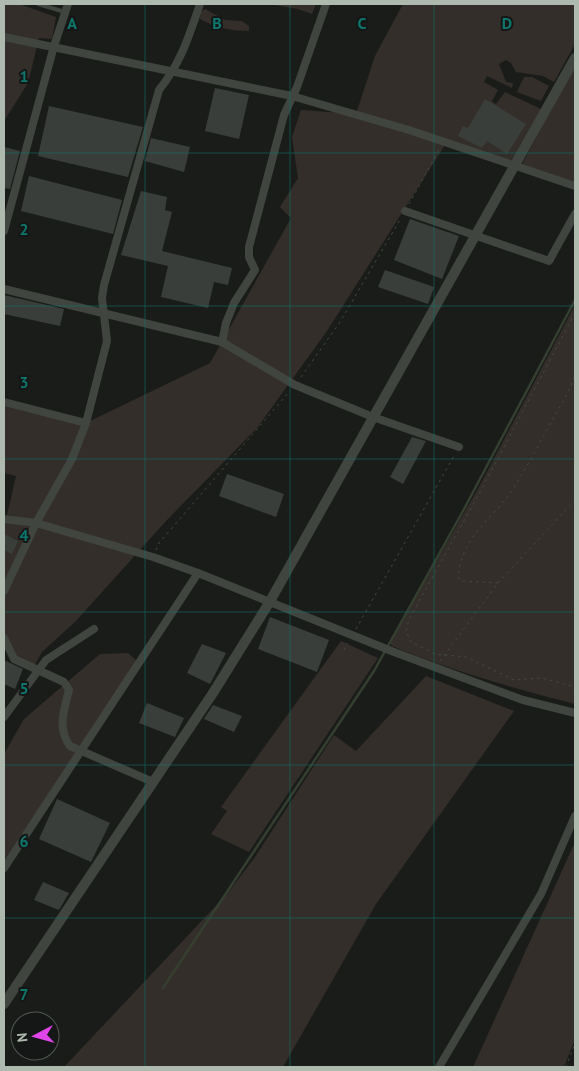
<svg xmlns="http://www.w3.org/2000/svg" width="579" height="1071" font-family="'PT Sans',sans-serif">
<rect width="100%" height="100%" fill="#1a1c1a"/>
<g fill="#342e2a">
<polygon points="4,4 19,4 56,17 52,39 39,38 28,83 4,121"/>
<polygon points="269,4 316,4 312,14 298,9"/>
<polygon points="403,4 575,4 575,44 554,82 543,76 516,72 511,63 506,60 499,64 506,82 513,83 512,88 487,76 484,82 498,90 492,101 496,104 505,92 541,109 512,163 447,143 450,137 327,331 257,428 167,520 75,622 42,652 33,668 20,662 4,646 4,593 41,522 7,515 16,476 4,473 4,404 81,424 80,434 86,423 210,363 291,218 280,207 298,178 292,137 301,110 356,114 375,56"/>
<path d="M205 9 225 20 242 21 249 26V31C232 31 216 28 200 19L201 12Z"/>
<polygon points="575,65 575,186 522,164"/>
<polygon points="524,77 532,77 549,86 541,101 517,92"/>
<path d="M575 305V704C513 688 452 671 392 646L390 642 479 487Z"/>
<polygon points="4,522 34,527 4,585"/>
<polygon points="341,641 378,658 249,852 211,834 227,811 221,807"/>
<polygon points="128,653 139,663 4,860 4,754 24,719 100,654"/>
<polygon points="426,676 514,711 376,904 283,1067 64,1067 227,894 255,857 334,735 356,751"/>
<polygon points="575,842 575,1039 564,1067 473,1067"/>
</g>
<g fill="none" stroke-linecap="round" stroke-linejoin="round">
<polyline stroke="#343f30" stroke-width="2.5" points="163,988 374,671 463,511 575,300"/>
</g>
<g fill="#3a3e3a">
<polygon points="215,88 249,95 239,139 205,131"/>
<polygon points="485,99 526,124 507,154 487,141 482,148 458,136 463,126 468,128"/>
<polygon points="49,106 143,127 128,177 38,156"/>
<polygon points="151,138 190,147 184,172 145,161"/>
<polygon points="4,147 20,151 10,189 4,188"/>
<polygon points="29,176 122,200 113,234 21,211"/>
<polygon points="141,191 167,197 165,210 172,212 162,251 232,268 228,285 214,282 208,308 161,297 168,266 121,255"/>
<polygon points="410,219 459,236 442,279 394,260"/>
<polygon points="385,270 434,287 428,304 378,287"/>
<polygon points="4,295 64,309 60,326 4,314"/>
<polygon points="412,437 426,441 403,484 390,477"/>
<polygon points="227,474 284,494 276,517 219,496"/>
<polygon points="4,534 18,541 12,554 4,550"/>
<polygon points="270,617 329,640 317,672 258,649"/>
<polygon points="202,644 226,653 210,684 187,673"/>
<polygon points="4,660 23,669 15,689 4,684"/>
<polygon points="147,703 184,718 175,737 139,723"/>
<polygon points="213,705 242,716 234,732 204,719"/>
<polygon points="57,799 110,823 91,862 39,839"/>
<polygon points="43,882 69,893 59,910 34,900"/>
</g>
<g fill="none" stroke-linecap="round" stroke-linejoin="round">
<g stroke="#434943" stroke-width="1" stroke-dasharray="2.5 4" stroke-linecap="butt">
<polyline points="409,204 440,148"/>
<polyline points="575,313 479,494 409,619 406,631 411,642 435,654 466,657 514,680 542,678 575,687"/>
<polyline points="301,377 340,322 401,218"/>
<polyline points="156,550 159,543 289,392"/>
<path d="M498 583 463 581 458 578C462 534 491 522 513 489 526 469 537 447 549 426 558 409 569 394 575 375"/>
<polyline points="356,629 455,454"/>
<polyline points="344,650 347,643"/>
<polyline points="440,661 498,583 575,500"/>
<polyline points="566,1067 575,1043"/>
</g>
<polyline stroke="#404540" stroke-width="4" points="38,4 65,12"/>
<g stroke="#404540" stroke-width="8">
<polyline points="4,37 292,96 409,130 575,186"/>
<polyline points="405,211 549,261 575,214"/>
<polyline points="4,231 54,46 68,4"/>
<polyline points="4,289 222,342 295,385 373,417 459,447"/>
<polyline points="222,342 226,323 234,303 255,270 249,257 249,247 284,115 297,87 326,4"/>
<polyline points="4,402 86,423"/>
<polyline points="4,519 36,523 153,557 198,573 394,652 523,700 575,713"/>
<path d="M4 591 36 523 72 459 86 423 107 341 102 298 104 285 159 90C181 63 189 36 200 4"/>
<path d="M4 638 14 659 64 682 69 690C64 710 57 728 70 746L153 782"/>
<polyline points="4,717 46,660 94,629"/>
<polyline points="4,868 198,573"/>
<polyline points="439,1067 541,894 575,816"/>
</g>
<polyline stroke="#404540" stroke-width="10" points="4,1004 213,693 269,603 575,58"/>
</g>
<path fill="none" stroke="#0f766e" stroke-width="1" stroke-opacity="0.55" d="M145 4V1067M290 4V1067M434 4V1067M4 153H575M4 306H575M4 459H575M4 612H575M4 765H575M4 918H575"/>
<g font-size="16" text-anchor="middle" font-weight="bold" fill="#0f766e" stroke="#141715" stroke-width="4" stroke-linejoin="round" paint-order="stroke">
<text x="72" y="29">A</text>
<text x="217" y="29">B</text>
<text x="362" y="29">C</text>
<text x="507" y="29">D</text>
<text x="24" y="82">1</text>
<text x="24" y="235">2</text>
<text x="24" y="388">3</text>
<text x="24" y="541">4</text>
<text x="24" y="694">5</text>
<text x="24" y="847">6</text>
<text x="24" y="1000">7</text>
</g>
<rect width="579" height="1071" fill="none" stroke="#adbaad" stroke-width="10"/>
<g transform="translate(35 1036) rotate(264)"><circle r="24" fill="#141715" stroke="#515852"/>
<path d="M0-4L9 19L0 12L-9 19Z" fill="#df45e8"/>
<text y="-8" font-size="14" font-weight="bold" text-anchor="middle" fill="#adbaad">N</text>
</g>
</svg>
